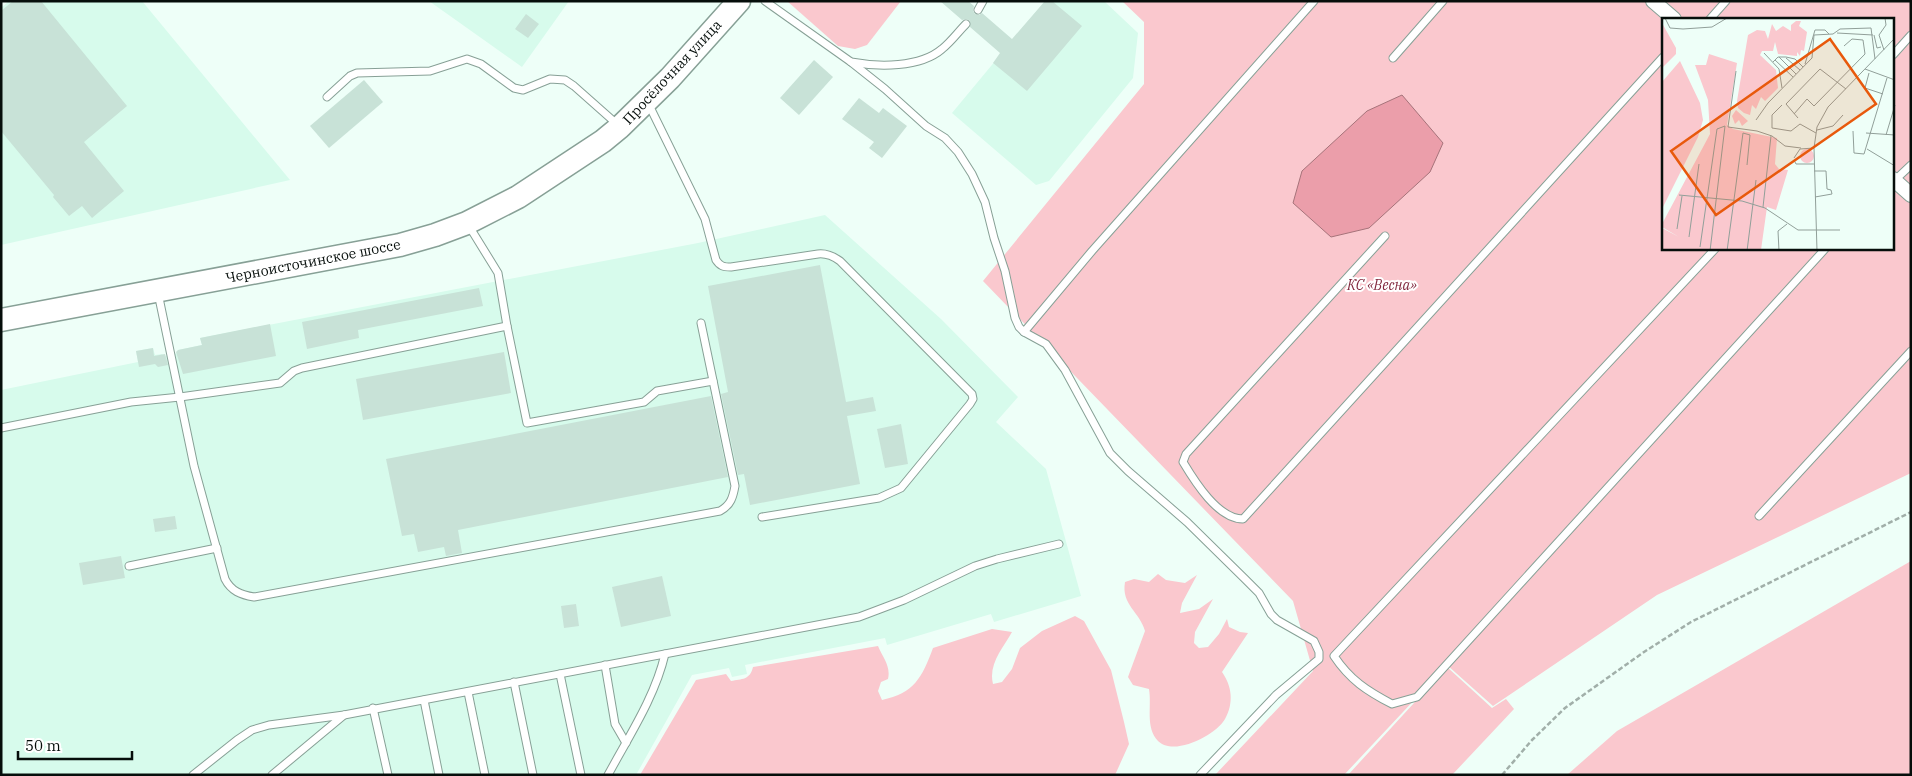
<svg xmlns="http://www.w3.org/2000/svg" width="1912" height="776" font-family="'IBM Plex Serif',serif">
<rect width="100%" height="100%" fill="#eefff8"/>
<g fill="#d7fbec">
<polygon points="9,1 142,1 290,180 1,245 1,8"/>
<polygon points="429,1 569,1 522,67"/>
<polygon points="1045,1 1104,1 1138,33 1133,78 1049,181 1036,185 952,113"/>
<polygon points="825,215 941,319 1018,397 996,422 1046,469 1081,596 994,622 991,614 887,645 885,638 745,665 747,674 732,677 729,668 692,675 636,775 1,775 1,390 138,362 136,351 153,348 155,355 162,354 166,356 178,353 178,350 202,345 200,338 698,243"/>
</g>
<g fill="#fac8ce" fill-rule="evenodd">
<polygon points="787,1 901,1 867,45 855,49 838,46"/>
<path d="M1122 1H1911V473L1657 595 1493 706 1447 665 1344 775H1215L1313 671 1293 601 983 281 1144 84V22ZM1663 19H1893V249H1663Z"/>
<polygon points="1911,561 1911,775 1567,775 1617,731"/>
<path d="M1158 574 1166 580 1185 583 1197 575 1182 603 1180 613 1199 609 1213 599 1195 632 1194 643 1199 648 1208 647 1219 634 1227 619 1229 627 1240 632 1248 633 1222 672C1232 686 1234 703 1225 719 1216 735 1174 757 1158 741 1145 727 1152 707 1149 689L1133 685 1128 677 1145 631C1140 612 1121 605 1125 582L1134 579 1149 582Z"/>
<path d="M1075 616 1084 621 1111 670 1124 722 1129 744 1115 775H640L696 680 726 674 731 681C742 679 750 680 753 667L878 646C883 658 891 666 888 679L881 682 878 691 882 700C914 693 922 678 933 648L992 629 1012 632C1003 648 988 664 993 684L1002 682 1012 669 1020 648 1042 631Z"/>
<polygon points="1447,667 1492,708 1506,699 1514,709 1452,775 1348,775"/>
</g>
<polygon fill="#eb9eaa" stroke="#a6737a" points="1402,95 1443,143 1430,172 1369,228 1331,237 1293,203 1302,171 1367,111"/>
<g fill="#c8e2d7">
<polygon points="13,1 41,1 127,106 84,142 124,191 92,218 82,206 69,216 53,197 54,195 1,131 1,11"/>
<polygon points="940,1 968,1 974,6 973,11 975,14 979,15 982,13 1012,39 1045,1 1052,1 1082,26 1027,91 993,63 1000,53 970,27 970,21 967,19 962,20"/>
<polygon points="526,14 539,24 528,38 515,29"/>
<polygon points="814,60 833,77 799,115 780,98"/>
<polygon points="364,80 383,102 329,148 310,126"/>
<polygon points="859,98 879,113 883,108 907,126 882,158 869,148 874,142 842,119"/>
<polygon points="820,265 846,402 873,397 876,411 847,416 860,484 750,505 744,474 738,475 721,394 728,392 708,286"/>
<polygon points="479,288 483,306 358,330 359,338 307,349 302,322"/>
<polygon points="270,324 276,356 183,374 176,352 178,350 202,345 200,338"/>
<polygon points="153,348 154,356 165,354 168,365 158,367 155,364 139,367 136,351"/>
<polygon points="504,352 511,393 363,420 356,379"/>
<polygon points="711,396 728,477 458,530 462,553 446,556 444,547 418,552 414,534 402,536 386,459"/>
<polygon points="901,424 908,464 885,468 877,429"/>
<polygon points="175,516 177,529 155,532 153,519"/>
<polygon points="121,556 125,578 83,585 79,563"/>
<polygon points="662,576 671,616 621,627 612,587"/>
<polygon points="576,604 579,626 564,628 561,606"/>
</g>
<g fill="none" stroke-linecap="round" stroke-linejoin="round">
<g stroke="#87a096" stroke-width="9">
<g id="lane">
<path d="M765 1 851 62C878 67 920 68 942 49 951 42 958 32 966 24"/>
<polyline points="978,10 983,1"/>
<polyline points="1710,19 1726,1"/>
<polyline points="1893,55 1911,35"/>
<polyline points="1393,58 1443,1"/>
<polyline points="851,62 885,89 926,126 945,138 958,152 972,174 985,202 994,238 1005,271 1015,318 1019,327 1024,332 1046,344 1065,370 1110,453 1128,471 1187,522 1245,579 1259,593 1271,614 1277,620 1314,641 1319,652 1319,659 1276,695 1200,775"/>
<polyline points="327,97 350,76 357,73 430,71 467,59 481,64 514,88 523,90 550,79 565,80 574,86 618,125"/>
<path d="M648 103 705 219 716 260C720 266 723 267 731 267L818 254C827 253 833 256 840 261L972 394 973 399 970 404 901 488 879 498 762 517"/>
<polyline points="1893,182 1911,165"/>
<polyline points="469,226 498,273 507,326"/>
<path d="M1385 236 1186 454 1183 462C1195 482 1218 519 1243 519L1663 57"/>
<path d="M1715 249 1334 656C1350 680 1367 691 1392 704L1417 697 1825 249"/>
<path d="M158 293 194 466 225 579C231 591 241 595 254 597L720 511C731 505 733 497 735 486L701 323"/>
<polyline points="1024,332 1092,251 1314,1"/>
<polyline points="1,428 131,402 180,397 280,383 294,371 302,368 507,326 527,423 644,402 657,391 713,381"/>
<polyline points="1759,516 1911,351"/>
<polyline points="129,566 217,548"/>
<polyline points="605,665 615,724 626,743"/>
<polyline points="560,674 581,775"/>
<polyline points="514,682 533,775"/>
<polyline points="468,692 485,775"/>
<polyline points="424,700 439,775"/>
<polyline points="373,708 388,775"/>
<polyline points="193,775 237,740 252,730 269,725 344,715 859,617 904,600 975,566 997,559 1059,544"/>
<polyline points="272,775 344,715"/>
<path d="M608 775C629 736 655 697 665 654"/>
</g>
</g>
<g stroke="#87a096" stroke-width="16">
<g id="street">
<polyline points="1653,1 1674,19"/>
<polyline points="1893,179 1911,195"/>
</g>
</g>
<g stroke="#87a096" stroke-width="25">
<polyline id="primary" points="1,320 400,245 435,235 467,223 518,197 603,141 620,127 670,78 739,1"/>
</g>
<polyline stroke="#a1afa9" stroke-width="2.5" stroke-dasharray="5 2.5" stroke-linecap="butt" points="1502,775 1532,740 1565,708 1644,652 1691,622 1911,512"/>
<use href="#lane" stroke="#fff" stroke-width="7"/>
<use href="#street" stroke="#fff" stroke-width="14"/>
<use href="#primary" stroke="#fff" stroke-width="22"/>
</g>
<g text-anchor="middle" stroke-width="4" stroke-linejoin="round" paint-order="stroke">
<g font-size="14" fill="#060e0b" stroke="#fff">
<text transform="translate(672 72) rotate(-47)" y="5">Просёлочная улица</text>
<text transform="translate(313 261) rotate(-11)" y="5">Черноисточинское шоссе</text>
</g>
<g font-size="14" font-style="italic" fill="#81283e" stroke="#fff">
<text x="1382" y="290">КС «Весна»</text>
</g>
</g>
<g transform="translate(1662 18)">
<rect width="232" height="232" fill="#eefff8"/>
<path d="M134 3H139L137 8 145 14 142 33 139 32 138 38 135 34V38L116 36 113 24 111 33H100L98 37 114 52 116 70 103 83 99 79 94 91 90 87 88 97 82 95 76 90 75 83 86 17 95 12 103 13 106 21 110 6 114 13 121 8 129 13V7ZM0 5 14 30V36L0 50ZM47 36 75 45 65 107 71 111 115 120 113 146 117 151 126 152 114 192 105 189 99 232H0V210L17 219 0 209V206L48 116 46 82 33 47H44ZM18 43 38 85 41 102 36 119 0 191V64ZM74 92 86 103 80 108 77 102 73 106 70 98ZM138 138a7 7 0 1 1 14 0a7 7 0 1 1-14 0Z" fill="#fac8ce"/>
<path fill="none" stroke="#919f99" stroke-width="1" d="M3 0 8 10 21 11 50 9 65 0M175 15 211 17M152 17 171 16 178 11 209 10 213 41M212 17 215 30 219 29M222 32 217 17 224 7 223 0M102 35 117 51 120 70M117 39 134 56M124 40 138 52M113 42 131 59M111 44 116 39H124L133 41 141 49M143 46 153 12H163L167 16M203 51 233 62M74 53 66 109 95 113 110 118 123 128 139 130M207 55 203 70 221 76M120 87 110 97V110L129 113 138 106 154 115M132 96 145 81 152 88 203 36 201 22 190 21 182 28M136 100 124 86 158 51 184 71M94 102 106 85 150 40 152 17M155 112 171 108 181 97M191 113 192 135 202 136 225 60M204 115 233 117M224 117 233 87M205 131 233 148M132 140 138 131 152 130M132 142 134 146H152M152 153H164L165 171 169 172 170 176 153 179M17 177 80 183 103 190 136 212H178M101 189 109 118M15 211 20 178M27 219 37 146M38 229 55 111 63 108 48 233M65 233 81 115 88 117 85 147M85 233 94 162M117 233 116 213 125 206M155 233 152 130 155 109 166 89 233 20"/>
<path fill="#e8590c" fill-opacity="0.15" stroke="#e8590c" stroke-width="2.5" d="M168 21 214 86 54 197 9 133Z"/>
<rect width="232" height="232" fill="none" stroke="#060e0b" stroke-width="2.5"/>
</g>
<rect width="1912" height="776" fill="none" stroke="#060e0b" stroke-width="5"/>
<path d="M18 751v8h114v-8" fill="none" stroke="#060e0b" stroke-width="2.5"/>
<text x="25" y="751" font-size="15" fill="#060e0b" stroke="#ffffff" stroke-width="4" paint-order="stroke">50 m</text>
</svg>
